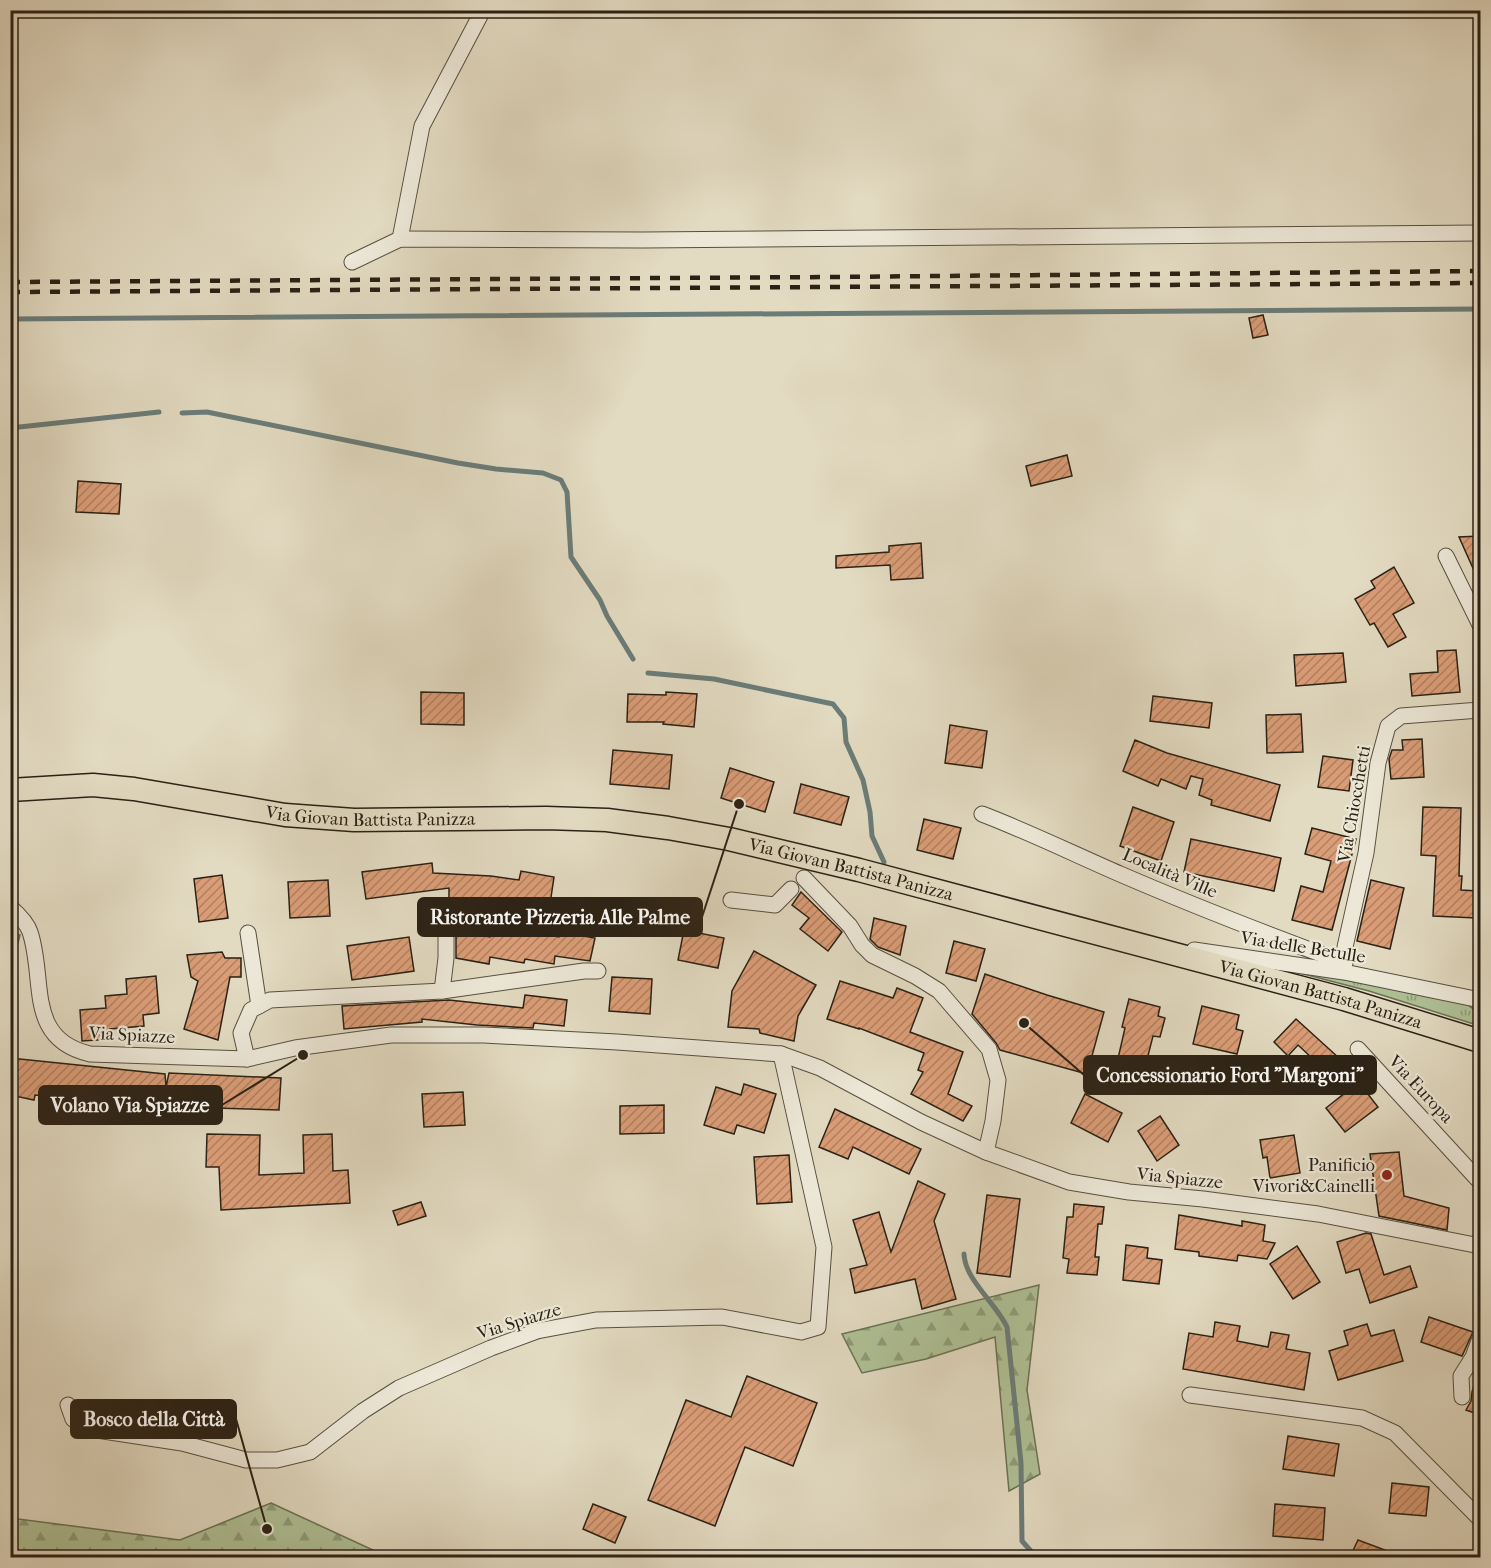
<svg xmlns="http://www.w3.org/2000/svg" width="1491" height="1568" font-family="'IM FELL French Canon',serif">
<defs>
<pattern id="grass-tufts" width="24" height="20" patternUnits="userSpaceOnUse" patternTransform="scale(1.5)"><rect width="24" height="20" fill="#afc196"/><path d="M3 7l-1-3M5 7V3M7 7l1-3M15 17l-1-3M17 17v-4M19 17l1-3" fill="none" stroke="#8f9c79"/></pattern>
<pattern id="forest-firs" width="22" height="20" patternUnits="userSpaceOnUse" patternTransform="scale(1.5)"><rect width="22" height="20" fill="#afc196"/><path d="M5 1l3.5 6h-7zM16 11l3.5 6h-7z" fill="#8f9c79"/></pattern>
<pattern id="park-dots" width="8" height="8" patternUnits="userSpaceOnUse" patternTransform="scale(1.5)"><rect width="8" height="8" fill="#afc196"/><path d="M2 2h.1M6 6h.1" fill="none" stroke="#8f9c79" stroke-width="1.8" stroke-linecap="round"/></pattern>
<pattern id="building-hatch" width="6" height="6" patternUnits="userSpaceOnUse" patternTransform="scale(1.5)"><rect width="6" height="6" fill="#db9d77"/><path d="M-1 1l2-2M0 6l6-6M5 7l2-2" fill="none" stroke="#b28060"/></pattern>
</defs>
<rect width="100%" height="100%" fill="#e2dac1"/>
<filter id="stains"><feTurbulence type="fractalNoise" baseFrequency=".00333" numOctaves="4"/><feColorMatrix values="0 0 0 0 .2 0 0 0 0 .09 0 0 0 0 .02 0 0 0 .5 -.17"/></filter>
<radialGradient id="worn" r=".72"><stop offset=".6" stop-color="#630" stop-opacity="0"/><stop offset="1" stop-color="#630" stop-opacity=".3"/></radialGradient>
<polygon fill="url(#grass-tufts)" stroke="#6c7156" stroke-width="1.5" points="1273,966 1465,1003 1480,1014 1480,1026 1369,991"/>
<g fill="url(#forest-firs)" stroke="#6c7156" stroke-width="1.5">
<polygon points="1039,1285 1027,1390 1040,1474 1009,1491 995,1337 926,1359 862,1373 842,1334"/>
<polygon points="271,1503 388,1557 11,1557 11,1518 180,1540"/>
</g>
<polygon fill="url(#park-dots)" stroke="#6c7156" stroke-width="1.5" points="11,930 20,935 11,970"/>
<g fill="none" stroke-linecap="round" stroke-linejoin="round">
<g stroke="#6b7c78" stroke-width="5">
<polyline points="10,319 1480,309"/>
<polyline points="182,413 207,412 458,463 496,469 543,473 561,480 567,492 571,557 600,600 607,616 633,659"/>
<polyline points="10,428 159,412"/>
<polyline points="648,673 714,679 833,704 844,718 846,742 863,780 870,812 872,836 884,862"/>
<path d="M964 1254C965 1280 996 1303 1007 1327L1021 1463 1022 1541 1037 1558"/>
</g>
</g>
<g fill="url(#building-hatch)" stroke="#2a2115" stroke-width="1.5">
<polygon points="1263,315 1268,335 1253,338 1249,318"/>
<polygon points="1067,455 1072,476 1031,486 1026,466"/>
<polygon points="78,481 121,484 119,514 76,512"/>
<polygon points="1480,536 1480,584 1459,537"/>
<polygon points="921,543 923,578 891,580 890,565 836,568 836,556 889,552 889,546"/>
<polygon points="1394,567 1414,603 1393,614 1406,637 1388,647 1374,623 1370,625 1355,599 1375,588 1371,581"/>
<polygon points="1456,650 1460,692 1412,696 1410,674 1438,672 1437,651"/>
<polygon points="1343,653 1346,682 1296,686 1294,655"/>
<polygon points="421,692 464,693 464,725 421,724"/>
<polygon points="666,692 697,694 694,727 663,724 664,722 627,722 628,694 666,695"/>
<polygon points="1153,696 1212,703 1209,728 1150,721"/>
<polygon points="1301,714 1303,752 1267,753 1266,715"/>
<polygon points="950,725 987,731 982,768 945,763"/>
<polygon points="1422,739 1424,777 1391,779 1389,759 1392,750 1403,750 1402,740"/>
<polygon points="1135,740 1167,753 1280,785 1270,821 1211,805 1212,800 1199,795 1203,779 1191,776 1186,789 1161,779 1158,786 1123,771"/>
<polygon points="613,750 672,755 669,789 610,784"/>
<polygon points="1323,756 1353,760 1349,791 1318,787"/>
<polygon points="730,768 774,782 765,812 721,798"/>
<polygon points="801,784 849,797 841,825 794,813"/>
<polygon points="1133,807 1174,822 1161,861 1120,846"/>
<polygon points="1423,807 1461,808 1459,876 1462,876 1461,890 1478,891 1476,918 1433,916 1436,856 1421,855"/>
<polygon points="924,819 961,828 953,859 917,850"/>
<polygon points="1312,828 1356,839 1332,930 1292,920 1301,886 1323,892 1331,861 1305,854"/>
<polygon points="1191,839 1281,858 1274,891 1184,872"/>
<polygon points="432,863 433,873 491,876 519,880 521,871 554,877 550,904 519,899 519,905 487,900 449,899 449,888 366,899 362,872"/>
<polygon points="222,875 228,918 199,922 194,879"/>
<polygon points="328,880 330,916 290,918 288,882"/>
<polygon points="1371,880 1404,888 1390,949 1357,941"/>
<polygon points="801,892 842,932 828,951 800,929 809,918 792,905"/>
<polygon points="874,918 906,926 900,955 878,947 870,939"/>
<polygon points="492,928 525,934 526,931 559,937 560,932 595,938 590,961 555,956 554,964 525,959 524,963 490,957 489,964 456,958 456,931 490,937"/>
<polygon points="684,930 724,938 718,968 678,960"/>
<polygon points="409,937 414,971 352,980 347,946"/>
<polygon points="954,941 985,949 976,981 946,973"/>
<polygon points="754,951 816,985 798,1016 794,1041 760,1033 759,1029 728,1027 732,991"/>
<polygon points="222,952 225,958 241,958 241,977 230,977 218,1040 184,1029 198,981 191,977 187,955"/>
<polygon points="985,974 1047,995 1104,1012 1087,1074 1000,1050 996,1043 972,1014"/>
<polygon points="156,976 159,1013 143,1015 144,1026 110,1029 112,1039 82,1041 80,1010 106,1008 105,996 127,994 126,979"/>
<polygon points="612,977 652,979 650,1014 609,1011"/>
<polygon points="840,981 893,998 897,988 923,998 910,1032 963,1052 948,1094 972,1106 963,1121 911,1094 923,1072 918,1070 924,1053 859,1028 859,1029 827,1019"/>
<polygon points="525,995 567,1000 564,1026 534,1023 533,1028 477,1025 422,1019 422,1022 344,1029 342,1006 449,1000 523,1008"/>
<polygon points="1129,999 1160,1007 1158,1016 1165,1018 1160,1037 1153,1036 1141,1083 1114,1076 1125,1028 1122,1027"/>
<polygon points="1202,1006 1239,1015 1236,1029 1243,1031 1237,1054 1193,1044"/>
<polygon points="1296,1019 1339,1058 1327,1072 1298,1045 1288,1056 1274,1042"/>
<polygon points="10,1058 165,1074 166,1087 169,1073 281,1078 279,1110 150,1106 35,1095 34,1100 10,1095"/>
<polygon points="1336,1078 1357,1080 1378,1107 1345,1132 1326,1108 1346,1092"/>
<polygon points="744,1084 776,1094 764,1133 737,1125 734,1134 704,1125 716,1087 741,1095"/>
<polygon points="463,1092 465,1125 424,1127 422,1094"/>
<polygon points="1085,1094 1122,1113 1108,1142 1071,1123"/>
<polygon points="664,1105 664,1133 620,1134 620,1106"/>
<polygon points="835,1109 921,1149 909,1174 853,1147 848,1159 819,1147"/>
<polygon points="1160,1116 1179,1145 1157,1161 1138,1131"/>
<polygon points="207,1134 260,1135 259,1175 304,1173 303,1135 332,1134 333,1171 348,1170 350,1203 221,1210 219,1167 206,1167"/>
<polygon points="1294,1135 1300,1173 1270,1178 1267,1157 1263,1158 1260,1140"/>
<polygon points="1399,1152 1404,1196 1449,1208 1447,1230 1379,1216 1370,1154"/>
<polygon points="789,1155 792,1202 757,1204 754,1157"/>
<polygon points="918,1181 945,1194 934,1221 956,1299 922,1309 915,1279 855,1293 850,1269 867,1265 853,1220 879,1212 891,1252"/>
<polygon points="987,1195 1020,1199 1010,1277 977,1273"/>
<polygon points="421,1202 426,1216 398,1225 393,1211"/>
<polygon points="1074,1204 1104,1207 1102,1224 1098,1224 1095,1257 1099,1257 1097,1275 1067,1273 1069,1259 1063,1258 1067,1217 1073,1217"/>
<polygon points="1179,1215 1242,1226 1242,1221 1265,1225 1263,1241 1275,1243 1267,1259 1238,1255 1237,1261 1199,1256 1199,1252 1175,1249"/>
<polygon points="1366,1233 1371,1234 1384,1275 1410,1266 1417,1287 1370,1303 1359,1269 1346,1273 1337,1242"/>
<polygon points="1126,1245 1148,1248 1147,1258 1162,1260 1159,1284 1123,1280"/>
<polygon points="1297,1246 1320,1282 1293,1299 1270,1264"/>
<polygon points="1429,1317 1473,1332 1462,1356 1421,1342"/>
<polygon points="1215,1322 1240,1326 1237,1341 1268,1347 1271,1332 1289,1335 1286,1349 1310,1353 1304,1390 1183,1369 1189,1333 1213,1337"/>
<polygon points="1367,1324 1371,1336 1394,1330 1403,1361 1338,1380 1329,1351 1348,1345 1344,1331"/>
<polygon points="1478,1372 1480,1373 1480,1415 1466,1410 1471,1401 1472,1392"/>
<polygon points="747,1376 817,1403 793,1466 745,1447 715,1526 648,1500 686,1400 731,1417"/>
<polygon points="1288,1436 1339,1444 1334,1476 1283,1469"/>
<polygon points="1392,1483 1429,1487 1426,1516 1389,1513"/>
<polygon points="593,1504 626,1517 615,1543 583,1529"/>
<polygon points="1275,1504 1325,1508 1323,1540 1273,1536"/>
<polygon points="1358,1540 1401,1556 1401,1557 1350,1557"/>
</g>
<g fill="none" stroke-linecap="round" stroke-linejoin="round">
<g stroke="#584f40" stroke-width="17">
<g id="street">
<polyline points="400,239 422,126 483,10"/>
<polyline points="352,262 400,239 643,240 1480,233"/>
<polyline points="1446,556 1480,625"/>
<path d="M982 814C1029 832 1074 854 1120 874 1194 906 1269 935 1345 963"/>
<polyline points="804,878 850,926 862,945 872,955 915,976 939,991 989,1049 998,1080 993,1121 986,1152"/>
<polyline points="731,900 775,905 791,889"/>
<path d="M10 907C18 914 27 923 30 932 46 980 25 1039 90 1054L247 1059 295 1048 391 1035H484L617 1042 781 1054 820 1068 921 1122 986 1152 1069 1182 1129 1192 1203 1199 1318 1214 1480 1246"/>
<polyline points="248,933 259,1006"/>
<polyline points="1194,950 1344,972 1480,1000"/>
<polyline points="1344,970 1345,947 1366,853 1378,763 1388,726 1401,716 1480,710"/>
<polyline points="442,991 446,958 446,914"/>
<polyline points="1358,1049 1480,1182"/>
<polyline points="247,1059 241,1033 251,1010 270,1000 442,991 584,971 598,971"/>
<polyline points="1190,1395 1362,1418 1395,1433 1480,1519"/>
<polyline points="1462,1397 1461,1376 1473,1357 1480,1338"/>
<polyline points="68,1405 73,1419 84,1428 182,1443 246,1460 277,1460 310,1452 363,1411 399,1388 491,1348 537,1331 596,1320 722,1317 801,1332 818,1327 824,1247 781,1054"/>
</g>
</g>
<g stroke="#2a2115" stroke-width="25">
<g id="primary">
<path id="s1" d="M10 790 93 785 134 789 285 815 354 820 546 818 607 820 668 828 729 839 859 870 1344 999 1480 1041"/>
</g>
</g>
<use href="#street" stroke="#ece7d7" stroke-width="15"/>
<use href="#primary" stroke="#e2dac1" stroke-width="22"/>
<g stroke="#2a2115" stroke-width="4.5" stroke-dasharray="10 10" stroke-linecap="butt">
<polyline points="10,282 831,277 1480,271"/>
<polyline points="10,292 1480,283"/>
</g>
</g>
<circle fill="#8f2418" stroke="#ece7d7" stroke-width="2" cx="1387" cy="1175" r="6"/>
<g text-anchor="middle" stroke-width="4.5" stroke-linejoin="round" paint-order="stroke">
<g font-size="18" fill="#2a2115" stroke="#ece7d7">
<text transform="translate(1354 804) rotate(-80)" y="6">Via Chiocchetti</text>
<text dy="6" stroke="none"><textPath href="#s1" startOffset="363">Via Giovan Battista Panizza</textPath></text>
<text dy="6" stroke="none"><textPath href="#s1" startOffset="849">Via Giovan Battista Panizza</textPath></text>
<text transform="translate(1170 873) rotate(23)" y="6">Località Ville</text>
<text transform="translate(1303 947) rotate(9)" y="6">Via delle Betulle</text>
<text dy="6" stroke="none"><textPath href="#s1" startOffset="1335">Via Giovan Battista Panizza</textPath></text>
<text transform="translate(132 1035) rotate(3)" y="6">Via Spiazze</text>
<text transform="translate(1421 1089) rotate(47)" y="6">Via Europa</text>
<text transform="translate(1180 1178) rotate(6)" y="6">Via Spiazze</text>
<text transform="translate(519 1321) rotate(-17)" y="6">Via Spiazze</text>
</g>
<g font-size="18" fill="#2a2115" stroke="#ece7d7" text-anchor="end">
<text x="1375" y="1171">Panificio<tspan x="1375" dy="21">Vivori&amp;Cainelli</tspan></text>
</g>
</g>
<path fill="none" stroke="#2a2115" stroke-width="2" d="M739 804L702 917M1024 1023L1084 1075M303 1055L222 1105M267 1529L236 1419"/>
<g fill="#2a2115" stroke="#ece7d7" stroke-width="2">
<circle cx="739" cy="804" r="6"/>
<circle cx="1024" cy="1023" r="6"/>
<circle cx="303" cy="1055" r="6"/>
<circle cx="267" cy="1529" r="6"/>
</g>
<g fill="#2a2115" stroke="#2a2115" stroke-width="2">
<rect x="418" y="898" width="284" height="38" rx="6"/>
<rect x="1084" y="1056" width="292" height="38" rx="6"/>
<rect x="39" y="1086" width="183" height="38" rx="6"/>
<rect x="71" y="1400" width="165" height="38" rx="6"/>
</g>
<g font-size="20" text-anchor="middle" font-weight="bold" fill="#fff">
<text x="560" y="924">Ristorante Pizzeria Alle Palme</text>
<text x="1230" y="1082">Concessionario Ford "Margoni"</text>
<text x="130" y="1112">Volano Via Spiazze</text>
<text x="154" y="1426">Bosco della Città</text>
</g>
<rect width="1491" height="1568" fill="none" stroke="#e2dac1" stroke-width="36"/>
<rect x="12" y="12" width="1467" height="1544" fill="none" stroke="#2a2115" stroke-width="3"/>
<rect x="18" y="18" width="1455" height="1532" fill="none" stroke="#2a2115" stroke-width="1.5"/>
<rect width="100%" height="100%" filter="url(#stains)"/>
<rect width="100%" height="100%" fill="url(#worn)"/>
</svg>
